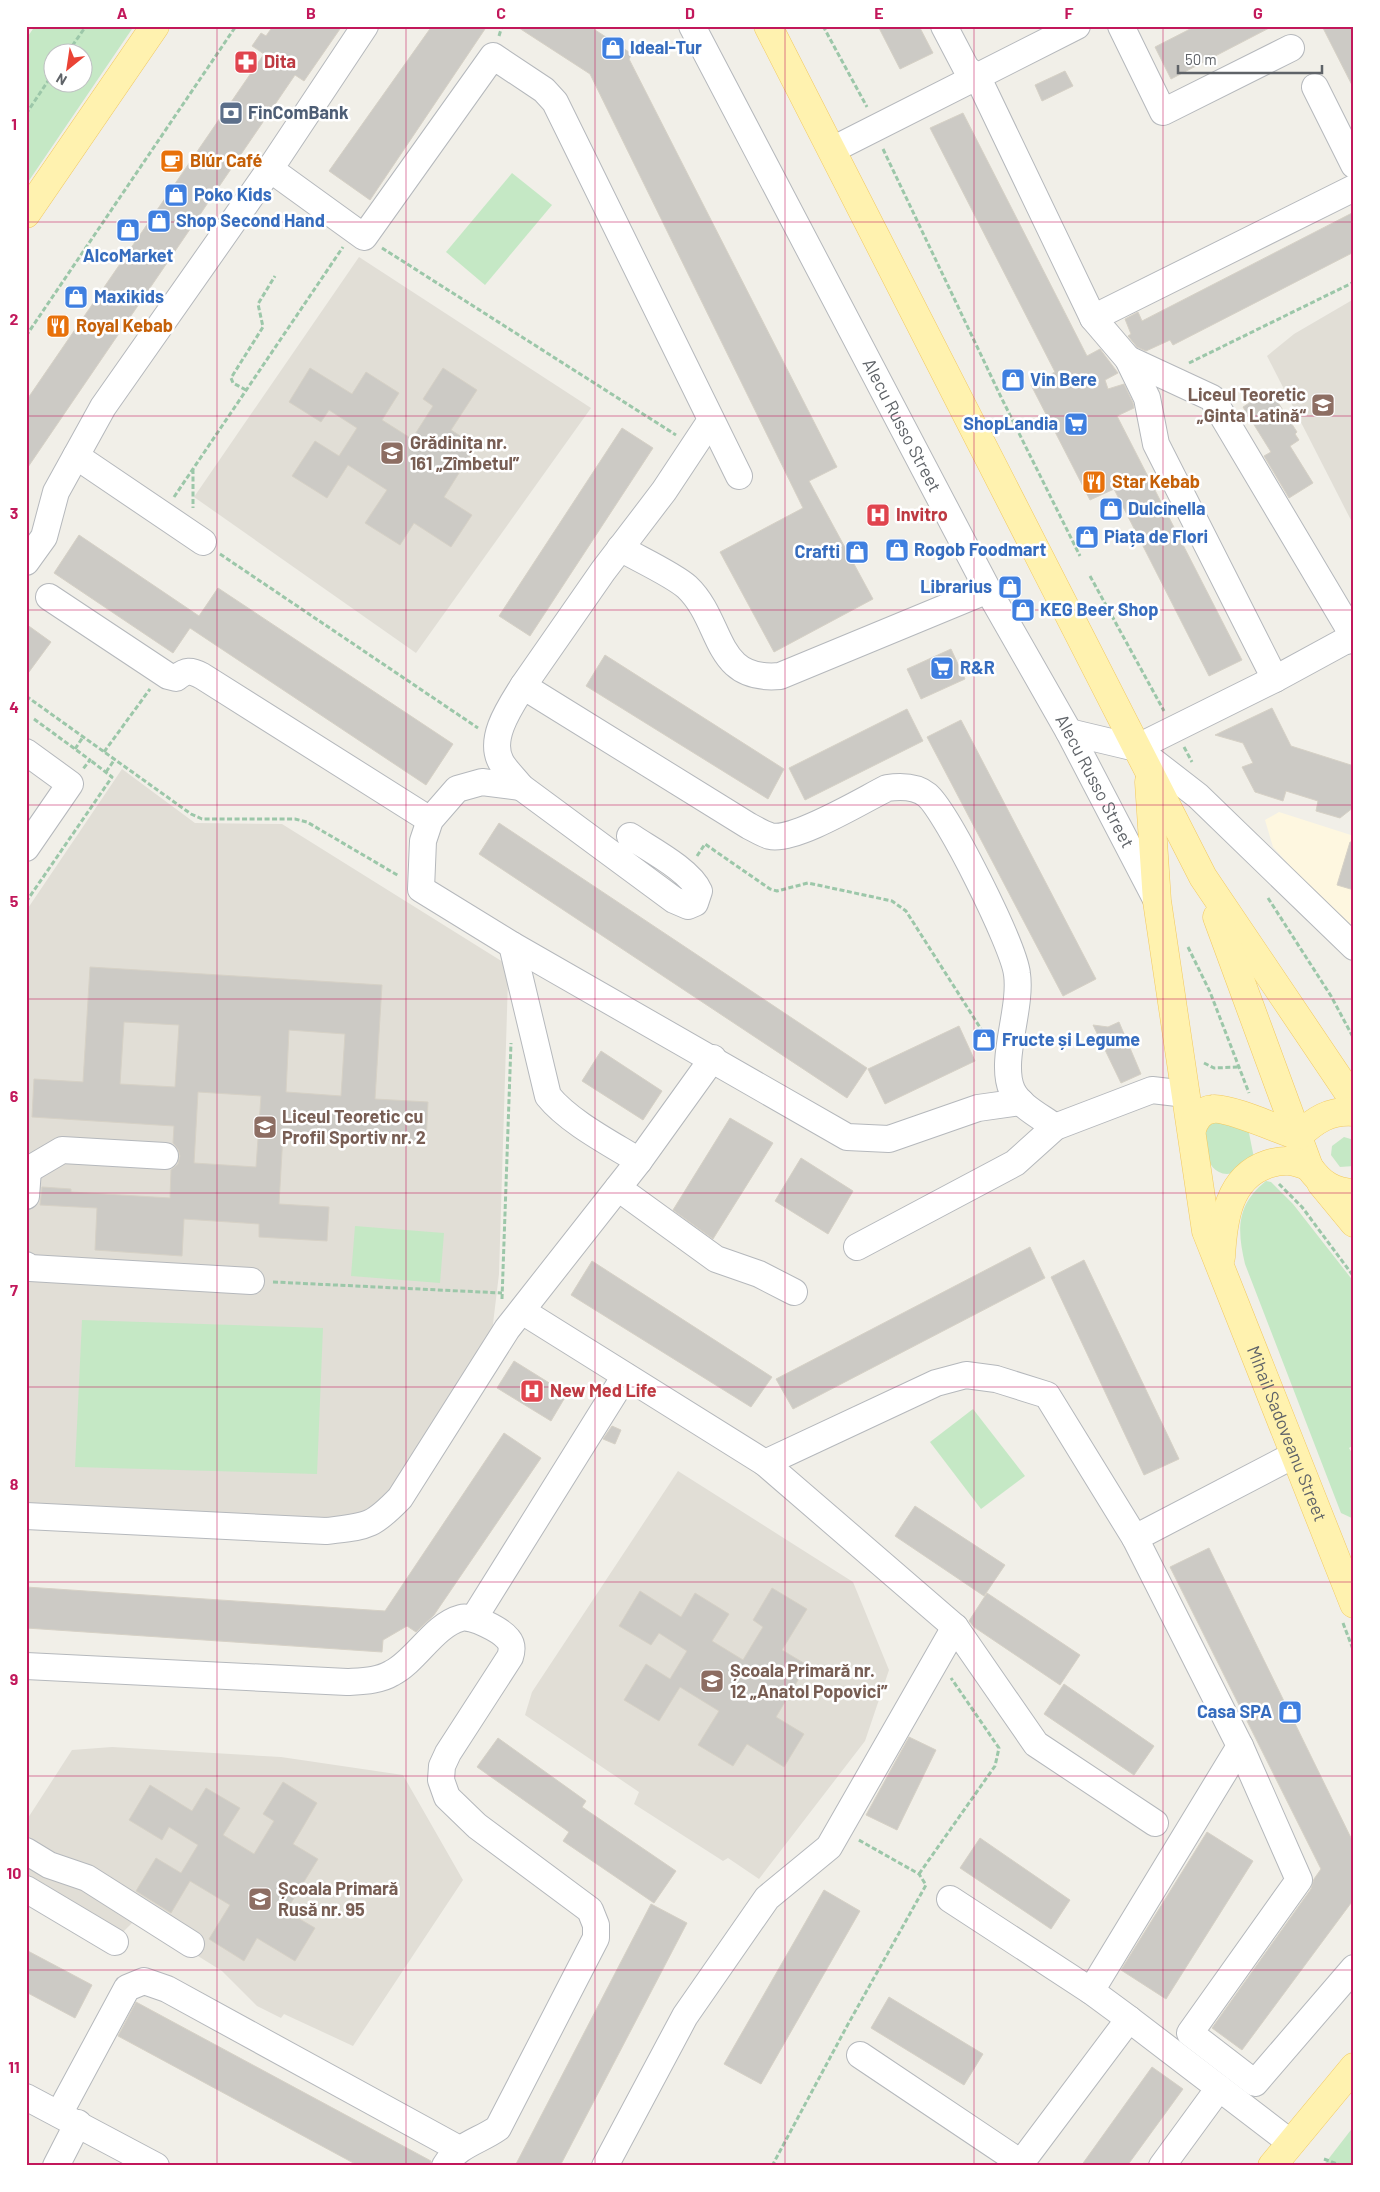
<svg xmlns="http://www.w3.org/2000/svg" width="1380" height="2192" font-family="Barlow,sans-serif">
<rect width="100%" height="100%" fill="#f1efe8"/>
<polygon fill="#fef7e0" points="1279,812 1354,836 1354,936 1273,847 1265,820"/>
<g fill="#e1ded6">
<polygon points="359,257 591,408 416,653 194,497"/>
<polygon points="1354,299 1354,526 1267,356 1294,334"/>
<polygon points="122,769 195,823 282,824 503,962 508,979 499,1274 492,1332 392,1495 358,1518 318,1518 35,1505 26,1501 26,911"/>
<polygon points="678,1471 853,1582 889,1670 865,1741 759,1879 728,1858 723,1861 634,1804 639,1792 525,1715 532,1692"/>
<polygon points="112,1747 281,1757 403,1775 463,1880 353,2046 284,2014 281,2018 257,2006 222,1971 137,1918 123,1932 26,1873 26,1821 72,1750"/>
</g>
<g fill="#c5e8c5" fill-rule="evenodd">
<path d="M35 26H134L26 185V39ZM82 52V82H52V52Z"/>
<polygon points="512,173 552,205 485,285 446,252"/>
<path d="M1205 1120 1248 1128 1254 1158C1247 1163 1237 1174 1227 1174 1203 1173 1202 1136 1205 1120Z"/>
<polygon points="1344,1137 1354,1140 1354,1166 1340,1167 1331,1155 1332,1146"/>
<path d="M1266 1181 1271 1182 1293 1204 1354 1282V1445L1349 1448 1354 1456V1519L1341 1513 1245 1264C1237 1230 1236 1205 1266 1181Z"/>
<polygon points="355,1226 444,1233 440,1283 351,1276"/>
<polygon points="82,1320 323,1328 317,1474 75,1467"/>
<polygon points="973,1409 1025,1476 981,1509 930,1442"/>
<polygon points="1354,2126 1354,2166 1323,2166"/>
</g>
<g fill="#cccac5" stroke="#d6d1c6" fill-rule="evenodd">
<polygon points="273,26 342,26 304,81 295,75 26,470 26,401 264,54 252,46 261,33 266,36"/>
<polygon points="432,26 487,26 370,200 329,171"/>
<polygon points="516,26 589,26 632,54 629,59 837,467 809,481 873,599 774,652 720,552 803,508 590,74"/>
<polygon points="878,26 919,26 933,53 900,69"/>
<polygon points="1196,26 1273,26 1171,79 1155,47"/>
<polygon points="1322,26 1354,26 1354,89"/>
<polygon points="1065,71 1073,86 1042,101 1035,85"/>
<polygon points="963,113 1087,356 1100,349 1118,373 1105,380 1108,389 1124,384 1133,403 1134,408 1117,416 1242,660 1209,676 1114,489 1090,500 1031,385 1055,372 930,128"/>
<polygon points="1354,212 1354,252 1173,345 1170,340 1146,351 1137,347 1128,336 1131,334 1125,319 1138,312 1142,321"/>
<polygon points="310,368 352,394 366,372 399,393 382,420 412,439 433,406 423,399 443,368 477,390 451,430 476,446 444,497 472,515 451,547 414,523 400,545 365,523 387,490 348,465 327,498 292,476 315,441 339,456 357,428 329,410 321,422 289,402"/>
<polygon points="1270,390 1297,432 1295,434 1299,440 1290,446 1313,483 1289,498 1264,456 1271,452 1243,407"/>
<polygon points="622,428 653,448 530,636 499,616"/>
<polygon points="79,535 199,616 218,588 453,744 426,785 190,628 173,653 54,573"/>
<polygon points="26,624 51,642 26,676"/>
<polygon points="951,649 965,679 921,699 907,669"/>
<polygon points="605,655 784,769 768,799 586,686"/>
<polygon points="1272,708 1291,746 1354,766 1354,807 1340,818 1316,811 1318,801 1286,791 1283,801 1255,792 1242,767 1253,763 1243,743 1215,735"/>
<polygon points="907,709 923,741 805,800 789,768"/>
<polygon points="961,720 1096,979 1063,996 927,737"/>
<polygon points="499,823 867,1068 847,1098 479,854"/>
<polygon points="1350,842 1354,842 1354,890 1337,885"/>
<path d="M90 967 382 985 375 1099 428 1102 426 1143 283 1134 279 1204 329 1207 327 1241 259 1237V1224L184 1219 182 1256 95 1250 97 1208 40 1205 42 1187 71 1189V1192L170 1198 171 1170 178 1164 180 1156 178 1149 173 1143 174 1126 32 1117 34 1079 83 1082ZM124 1022 179 1025 175 1087 120 1084ZM289 1030 345 1034 341 1096 286 1092ZM198 1092 261 1096 256 1167 194 1163Z"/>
<polygon points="1119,1022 1141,1074 1121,1083 1093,1025 1108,1027"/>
<polygon points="959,1026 975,1061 885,1104 868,1069"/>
<polygon points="601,1051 662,1091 643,1120 582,1081"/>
<polygon points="730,1118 773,1143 713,1239 673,1210"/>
<polygon points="801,1158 853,1191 828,1234 775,1201"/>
<polygon points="1030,1247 1045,1278 793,1409 776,1379"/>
<polygon points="1084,1260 1179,1459 1144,1475 1051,1277"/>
<polygon points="592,1261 772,1377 751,1407 571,1295"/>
<polygon points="514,1361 567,1394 551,1421 497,1388"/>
<polygon points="612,1426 621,1430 615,1444 603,1439"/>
<polygon points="504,1433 541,1458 434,1615 416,1632 407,1626 383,1640 382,1652 26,1628 26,1587 385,1611"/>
<polygon points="915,1506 1005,1565 984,1596 895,1536"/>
<polygon points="1209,1548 1354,1844 1354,1899 1242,2050 1212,2028 1311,1889 1314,1879 1321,1869 1170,1567"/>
<polygon points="772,1588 807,1609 782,1650 807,1665 776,1717 804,1734 784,1767 747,1744 733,1766 698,1745 719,1711 680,1687 659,1721 624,1700 646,1664 670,1679 687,1651 659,1633 651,1645 619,1626 640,1591 681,1617 695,1593 729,1614 712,1641 743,1660 763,1627 753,1620"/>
<polygon points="987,1593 1080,1655 1060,1685 974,1627 969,1621"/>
<polygon points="1064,1684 1154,1746 1134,1775 1044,1714"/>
<polygon points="909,1737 936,1750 897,1830 866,1815"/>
<polygon points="498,1738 586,1801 582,1807 676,1871 654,1903 563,1841 569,1832 477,1767"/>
<polygon points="283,1782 317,1803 293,1844 318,1859 286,1911 315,1928 295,1961 257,1938 244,1961 209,1939 230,1905 190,1881 171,1913 136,1891 156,1858 181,1873 198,1845 169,1827 162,1840 129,1820 150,1785 192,1811 206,1788 240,1808 223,1835 254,1854 274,1821 263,1814"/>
<polygon points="1207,1832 1253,1861 1166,1999 1121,1970"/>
<polygon points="980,1838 1070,1900 1051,1929 960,1868"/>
<polygon points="824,1890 860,1911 761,2084 724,2064"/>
<polygon points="651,1904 687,1923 560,2166 515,2166"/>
<polygon points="26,1950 92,1985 75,2018 26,1992"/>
<polygon points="889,1997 983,2054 964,2085 871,2028"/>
<polygon points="136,2002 431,2161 430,2166 359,2166 118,2036"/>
<polygon points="1152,2067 1183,2089 1127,2166 1081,2166"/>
</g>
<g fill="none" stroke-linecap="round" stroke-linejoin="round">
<g stroke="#b5b8bc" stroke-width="28">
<g id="minor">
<polyline points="365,26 270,169 364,237 493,56 544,90 555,102 739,476"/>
<path id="s1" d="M692 26 988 590 1069 732 1157 901"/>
<polyline points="944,26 966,68 978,78 1093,318 1128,359 1147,398 1156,444 1275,679"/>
<polyline points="1121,26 1163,112 1291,48"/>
<polyline points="1315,87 1354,165"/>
<polyline points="832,150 1077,26"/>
<polyline points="1093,318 1354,188"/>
<polyline points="1128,359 1212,398 1354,637"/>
<polyline points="76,456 203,542"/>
<path d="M620 548C637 558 674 575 687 587 724 622 713 682 780 676L988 590"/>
<polyline points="26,562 44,537 56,492 103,407 270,169"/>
<path d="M49 597 168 676 176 678C186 670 191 670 202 676L430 820"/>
<polyline points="523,686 603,571 664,491 711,420"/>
<polyline points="1069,732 1136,748 1198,796 1354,947"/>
<polyline points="1136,748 1275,679 1343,642 1354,639"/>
<polyline points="26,752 70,784 26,848"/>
<polyline points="521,787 482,782 457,789 430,820 423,841 421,889 512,945 847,1137 889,1139 978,1108 1021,1102"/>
<path d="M630 836C649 849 690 870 699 891L695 903 688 906 674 900 521 787C515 779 506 771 501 762 488 738 510 707 523 686L749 826C755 829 763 834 770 836 794 842 863 800 887 788 901 786 916 786 927 795 947 812 1014 946 1017 974 1022 1009 999 1061 1012 1090 1019 1106 1042 1117 1055 1127"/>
<path d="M512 945 548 1096C569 1122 610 1143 639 1161"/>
<polyline points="28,1170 62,1150 165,1156"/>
<polyline points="618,1188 716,1259 759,1274 794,1292"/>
<polyline points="26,1196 28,1170"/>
<polyline points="857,1247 1015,1163 1055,1127 1152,1090 1186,1094"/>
<polyline points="26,1265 30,1268 251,1281"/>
<polyline points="522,1311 765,1463 955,1627 1036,1744 1155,1823"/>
<polyline points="765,1463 936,1383 966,1375 996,1379 1047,1395 1135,1538 1294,1455"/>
<path d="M26 1516 326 1531C367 1526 371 1528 400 1498L507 1329 639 1161 713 1058"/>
<polyline points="1135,1538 1240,1746 1299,1880 1190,2033 1255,2083 1354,1968"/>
<polyline points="474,1618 625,1376"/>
<path d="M26 1666 347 1682C362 1681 379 1681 392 1673 416 1661 434 1625 461 1618 472 1615 501 1630 508 1639 513 1645 512 1651 510 1657L448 1753 442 1766 441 1780 447 1797 477 1826 590 1910 596 1925V1938L498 2128C480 2141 457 2145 445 2166"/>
<polyline points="26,1851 49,1865 87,1878 191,1944"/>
<polyline points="26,1889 115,1942"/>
<polyline points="950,1899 1091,1991 1129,2019"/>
<polyline points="1091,1991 1240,1746"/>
<polyline points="860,2055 1021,2163 1129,2019 1291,2143"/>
<polyline points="26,2097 156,2166"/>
<polyline points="59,2114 127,1988 144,1981 167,1989 459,2149"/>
<polyline points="56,2166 78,2123"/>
<polyline points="605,2166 685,2016 767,1898 829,1847 955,1627"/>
<polyline points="1162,2166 1219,2088"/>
</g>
</g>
<g stroke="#f2c960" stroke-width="29">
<g id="major">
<polyline points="768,26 1203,877 1354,1101"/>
<polyline points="26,214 155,26"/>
<path id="s2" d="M1149 782 1157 901 1206 1231 1354 1604"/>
<path d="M1217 917 1309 1167C1321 1184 1333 1192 1354 1193"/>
<path d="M1192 1129C1195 1119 1201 1110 1213 1109 1228 1107 1280 1130 1298 1136"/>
<path d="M1298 1136C1315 1120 1330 1110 1354 1112"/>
<polyline points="1321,1183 1354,1223"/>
<path d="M1221 1257C1223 1221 1228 1177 1268 1164 1284 1159 1294 1160 1309 1167"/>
<polyline points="1272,2166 1354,2067"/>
</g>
</g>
<g stroke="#9cc7a9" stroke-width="3" stroke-dasharray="5 2.5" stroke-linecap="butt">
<polyline points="823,26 867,107"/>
<polyline points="499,36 502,26"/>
<polyline points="68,52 86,26"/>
<polyline points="26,114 52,75"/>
<polyline points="883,149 1001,397 1080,556"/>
<polyline points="382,248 676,435"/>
<polyline points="26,336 236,26"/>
<polyline points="1189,363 1354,282"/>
<polyline points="246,390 233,383 231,378 263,327 258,304 275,276"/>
<polyline points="193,469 193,508"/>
<polyline points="174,497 343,247"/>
<polyline points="220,554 478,728"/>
<polyline points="1090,576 1164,711"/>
<polyline points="26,696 191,814 202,819 295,819 307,822 399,876"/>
<polyline points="34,719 90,760 83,769"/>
<polyline points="1184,747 1192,762"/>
<polyline points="75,749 83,737"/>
<polyline points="104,752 150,689"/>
<polyline points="106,772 115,759"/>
<polyline points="697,856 705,844 770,889 777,891 808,883 892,901 906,911 988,1040"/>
<polyline points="1268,898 1331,996 1354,1039"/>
<polyline points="26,902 112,777 90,760"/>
<polyline points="1188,947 1210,992 1249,1093"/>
<polyline points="1204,1063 1214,1068 1239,1067"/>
<polyline points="1279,1184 1302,1207 1354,1277"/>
<polyline points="273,1282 502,1293"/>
<polyline points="502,1299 511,1043"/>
<polyline points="1343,1623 1354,1652"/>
<polyline points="919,1874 995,1766 999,1748 951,1678"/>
<polyline points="1324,2159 1343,2166"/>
<polyline points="772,2166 847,2026 926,1885 919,1874 857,1839"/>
</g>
<use href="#minor" stroke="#fff" stroke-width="26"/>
<use href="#major" stroke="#fff2af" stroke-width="28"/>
</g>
<path fill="none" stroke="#c2185b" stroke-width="1" stroke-opacity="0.55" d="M217 26V2166M406 26V2166M595 26V2166M785 26V2166M974 26V2166M1163 26V2166M26 222H1354M26 416H1354M26 610H1354M26 805H1354M26 999H1354M26 1193H1354M26 1387H1354M26 1582H1354M26 1776H1354M26 1970H1354"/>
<defs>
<g id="shop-square" transform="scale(1.25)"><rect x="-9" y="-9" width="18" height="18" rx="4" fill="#3f7fe0" stroke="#fff"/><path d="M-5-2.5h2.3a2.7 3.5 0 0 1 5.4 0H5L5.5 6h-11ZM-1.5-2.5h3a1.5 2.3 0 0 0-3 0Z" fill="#fff"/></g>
<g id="pharmacy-square" transform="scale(1.25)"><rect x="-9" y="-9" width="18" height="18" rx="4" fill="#e0444e" stroke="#fff"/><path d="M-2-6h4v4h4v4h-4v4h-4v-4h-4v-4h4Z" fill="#fff"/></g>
<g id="bank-square" transform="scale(1.25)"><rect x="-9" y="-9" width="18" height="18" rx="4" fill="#5c6f8a" stroke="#fff"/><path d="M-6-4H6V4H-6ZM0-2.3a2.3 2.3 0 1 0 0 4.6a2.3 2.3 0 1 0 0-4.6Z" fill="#fff"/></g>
<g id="cafe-square" transform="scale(1.25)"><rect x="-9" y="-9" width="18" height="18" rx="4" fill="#e8710a" stroke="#fff"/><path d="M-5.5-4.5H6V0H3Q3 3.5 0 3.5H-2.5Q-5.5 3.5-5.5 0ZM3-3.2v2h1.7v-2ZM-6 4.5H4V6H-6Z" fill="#fff"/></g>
<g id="restaurant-square" transform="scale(1.25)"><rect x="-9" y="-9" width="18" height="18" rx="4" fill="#e8710a" stroke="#fff"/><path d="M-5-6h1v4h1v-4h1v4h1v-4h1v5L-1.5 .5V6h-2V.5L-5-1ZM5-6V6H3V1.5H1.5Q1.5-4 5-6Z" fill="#fff"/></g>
<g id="school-square" transform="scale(1.25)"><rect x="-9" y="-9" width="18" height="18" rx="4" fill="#8d6e63" stroke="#fff"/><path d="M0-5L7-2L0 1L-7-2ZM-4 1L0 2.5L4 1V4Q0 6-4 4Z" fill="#fff"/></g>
<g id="supermarket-square" transform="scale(1.25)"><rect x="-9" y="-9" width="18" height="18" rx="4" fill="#3f7fe0" stroke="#fff"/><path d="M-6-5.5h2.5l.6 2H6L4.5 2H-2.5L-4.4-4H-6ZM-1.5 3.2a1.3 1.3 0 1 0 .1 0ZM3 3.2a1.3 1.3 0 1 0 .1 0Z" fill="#fff"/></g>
<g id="hospital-square" transform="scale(1.25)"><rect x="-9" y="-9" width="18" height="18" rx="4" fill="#e0444e" stroke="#fff"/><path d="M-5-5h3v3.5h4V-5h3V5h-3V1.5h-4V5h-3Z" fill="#fff"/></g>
</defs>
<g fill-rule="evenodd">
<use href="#shop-square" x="613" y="48"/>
<use href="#pharmacy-square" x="246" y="62"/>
<use href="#bank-square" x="231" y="113"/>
<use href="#cafe-square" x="172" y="161"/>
<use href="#shop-square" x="176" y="195"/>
<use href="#shop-square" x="159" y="221"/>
<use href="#shop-square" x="128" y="230"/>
<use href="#shop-square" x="76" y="297"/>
<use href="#restaurant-square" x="58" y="326"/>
<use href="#shop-square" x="1013" y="380"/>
<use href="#school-square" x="1323" y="405"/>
<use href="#supermarket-square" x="1076" y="424"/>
<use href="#school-square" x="392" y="453"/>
<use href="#restaurant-square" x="1094" y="482"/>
<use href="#shop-square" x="1111" y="509"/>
<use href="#hospital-square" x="878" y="515"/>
<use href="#shop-square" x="1087" y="537"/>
<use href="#shop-square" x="897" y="550"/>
<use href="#shop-square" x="857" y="552"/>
<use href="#shop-square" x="1010" y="587"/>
<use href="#shop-square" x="1023" y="610"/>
<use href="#supermarket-square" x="942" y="668"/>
<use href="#shop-square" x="984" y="1040"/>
<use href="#school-square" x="265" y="1127"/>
<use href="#hospital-square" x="532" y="1391"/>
<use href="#school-square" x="712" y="1681"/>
<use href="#shop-square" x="1290" y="1712"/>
<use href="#school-square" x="260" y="1899"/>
</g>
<g text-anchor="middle" stroke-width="5" stroke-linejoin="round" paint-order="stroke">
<g font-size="18" font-weight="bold" fill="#366cbe" stroke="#fff" text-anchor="start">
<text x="630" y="54">Ideal-Tur</text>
<text x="194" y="201">Poko Kids</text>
<text x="176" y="227">Shop Second Hand</text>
<text x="128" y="262" text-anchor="middle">AlcoMarket</text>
<text x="94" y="303">Maxikids</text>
<text x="1030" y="386">Vin Bere</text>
<text x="1058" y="430" text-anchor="end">ShopLandia</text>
<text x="1128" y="515">Dulcinella</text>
<text x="1104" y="543">Piața de Flori</text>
<text x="914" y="556">Rogob Foodmart</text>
<text x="840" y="558" text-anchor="end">Crafti</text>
<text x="992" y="593" text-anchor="end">Librarius</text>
<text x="1040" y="616">KEG Beer Shop</text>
<text x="960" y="674">R&amp;R</text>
<text x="1002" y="1046">Fructe și Legume</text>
<text x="1272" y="1718" text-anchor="end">Casa SPA</text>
</g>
<g font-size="18" font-weight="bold" fill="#be3a42" stroke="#fff" text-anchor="start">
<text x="264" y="68">Dita</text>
<text x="896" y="521">Invitro</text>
<text x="550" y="1397">New Med Life</text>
</g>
<g font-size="18" font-weight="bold" fill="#4e5e75" stroke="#fff" text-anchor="start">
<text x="248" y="119">FinComBank</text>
</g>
<g font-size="18" font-weight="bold" fill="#c56008" stroke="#fff" text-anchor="start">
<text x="190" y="167">Blúr Café</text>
<text x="76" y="332">Royal Kebab</text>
<text x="1112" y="488">Star Kebab</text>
</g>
<g font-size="18" font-weight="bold" fill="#785e54" stroke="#fff" text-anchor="start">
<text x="1306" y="401" text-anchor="end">Liceul Teoretic<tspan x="1306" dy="21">„Ginta Latină“</tspan></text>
<text x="410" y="449">Grădinița nr.<tspan x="410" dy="21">161 „Zîmbetul”</tspan></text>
<text x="282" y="1123">Liceul Teoretic cu<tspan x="282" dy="21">Profil Sportiv nr. 2</tspan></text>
<text x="730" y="1677">Școala Primară nr.<tspan x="730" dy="21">12 „Anatol Popovici”</tspan></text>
<text x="278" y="1895">Școala Primară<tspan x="278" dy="21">Rusă nr. 95</tspan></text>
</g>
<g font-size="18" fill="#5f6368" stroke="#fff">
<text dy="6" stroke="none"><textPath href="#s1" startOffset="451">Alecu Russo Street</textPath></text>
<text dy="6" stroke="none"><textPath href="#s1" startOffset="856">Alecu Russo Street</textPath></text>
<text dy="6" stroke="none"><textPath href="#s2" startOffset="671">Mihail Sadoveanu Street</textPath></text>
</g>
</g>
<rect width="1380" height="2192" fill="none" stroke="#ffffff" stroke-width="55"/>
<g transform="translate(68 68) rotate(210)"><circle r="24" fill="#ffffff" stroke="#bfc1c3"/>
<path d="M0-4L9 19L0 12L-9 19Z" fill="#ea4335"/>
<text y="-8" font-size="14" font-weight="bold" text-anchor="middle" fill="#5f6368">N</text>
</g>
<path d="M1178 65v8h144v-8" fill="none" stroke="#5f6368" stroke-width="2.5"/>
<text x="1185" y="65" font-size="15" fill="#5f6368" stroke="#ffffff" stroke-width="4" paint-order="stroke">50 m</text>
<rect x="28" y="28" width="1324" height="2136" fill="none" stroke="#c2185b" stroke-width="2"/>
<g font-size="16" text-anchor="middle" font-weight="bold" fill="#c2185b">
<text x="122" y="19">A</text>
<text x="311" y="19">B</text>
<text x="501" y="19">C</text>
<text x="690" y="19">D</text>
<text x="879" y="19">E</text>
<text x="1069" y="19">F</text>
<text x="1258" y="19">G</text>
<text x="14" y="130">1</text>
<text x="14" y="325">2</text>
<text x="14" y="519">3</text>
<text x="14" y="713">4</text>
<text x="14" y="907">5</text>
<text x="14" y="1102">6</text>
<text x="14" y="1296">7</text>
<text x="14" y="1490">8</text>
<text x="14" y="1685">9</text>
<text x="14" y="1879">10</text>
<text x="14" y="2073">11</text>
</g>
</svg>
